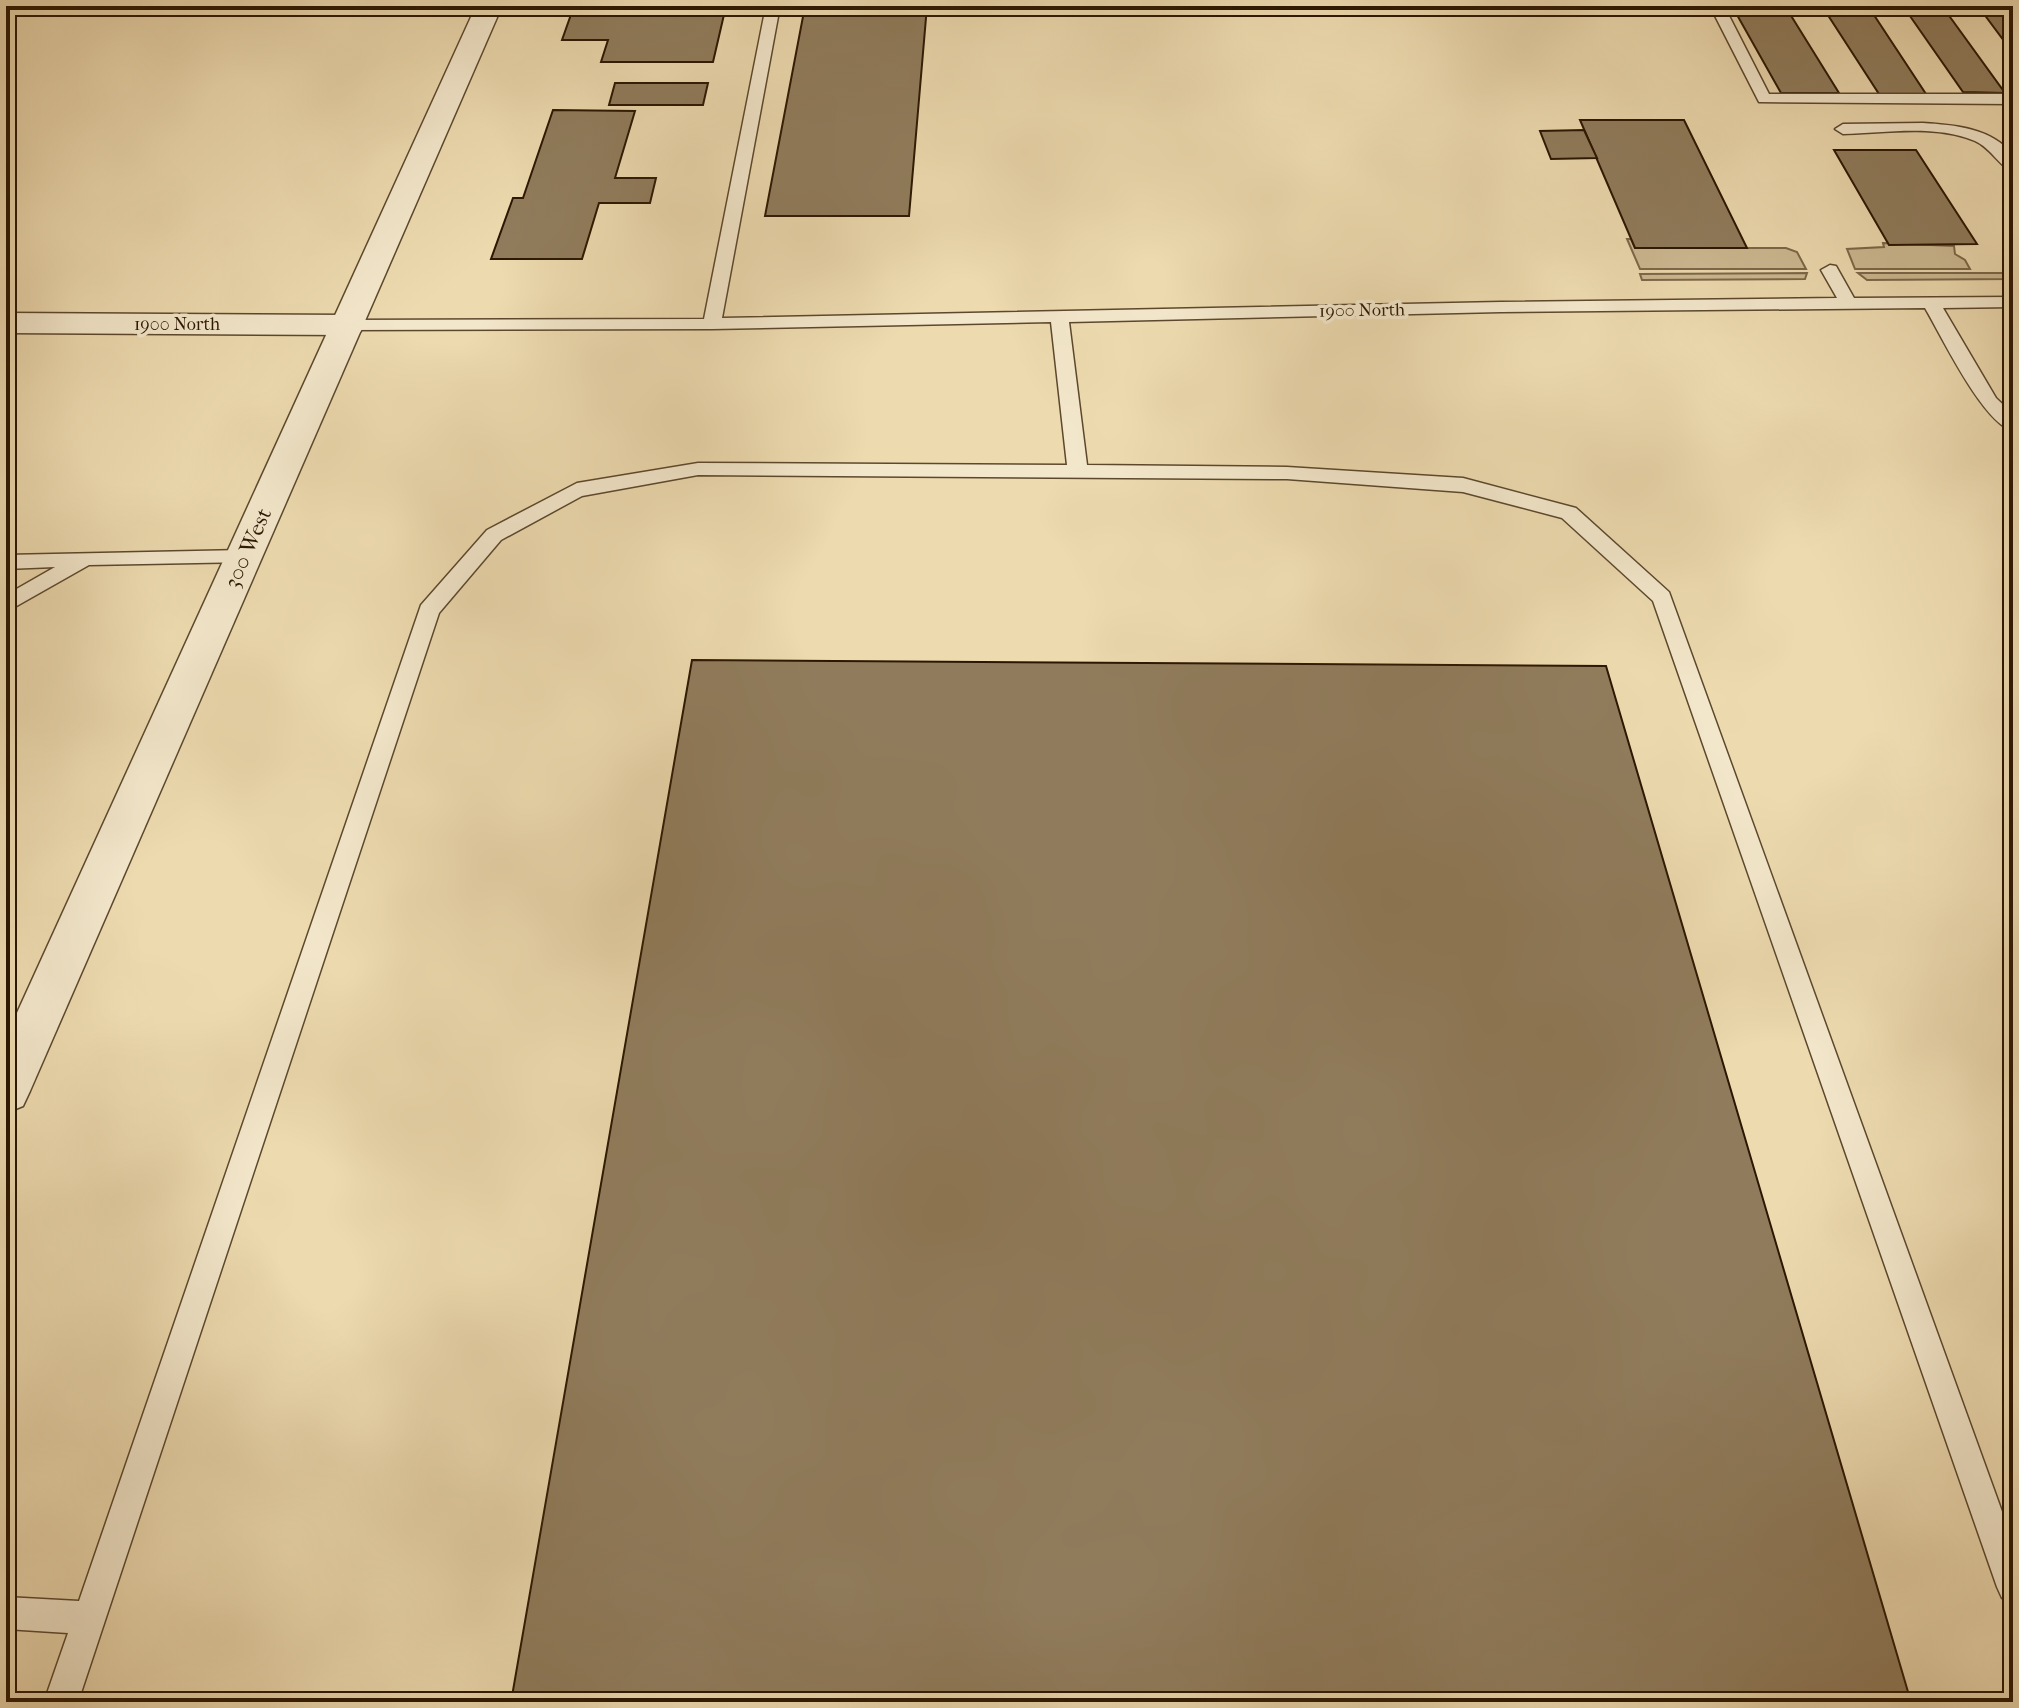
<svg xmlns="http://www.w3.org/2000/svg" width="2019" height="1708" font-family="'IM FELL French Canon',serif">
<rect width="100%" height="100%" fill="#eddaaf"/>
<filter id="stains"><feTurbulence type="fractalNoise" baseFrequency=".0025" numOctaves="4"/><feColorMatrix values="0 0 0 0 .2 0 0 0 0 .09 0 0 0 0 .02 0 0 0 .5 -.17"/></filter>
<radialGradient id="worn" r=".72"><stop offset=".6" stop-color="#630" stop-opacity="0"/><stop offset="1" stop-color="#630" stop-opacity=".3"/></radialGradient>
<g fill="#ccb992" stroke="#7c684a" stroke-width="2">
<polygon points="1627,239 1631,239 1635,248 1786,248 1797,252 1806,269 1640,269"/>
<polygon points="1883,243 1954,246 1955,254 1965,260 1970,269 1855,269 1847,249 1884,247"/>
<polygon points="1807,273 1805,279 1642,280 1640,274"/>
<polygon points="1858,273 2013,273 2013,279 1867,280"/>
</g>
<g fill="#907c5c" stroke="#2b1702" stroke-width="2">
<polygon points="574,6 726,6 713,62 601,62 608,40 562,40"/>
<polygon points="805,6 927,6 909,216 765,216"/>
<polygon points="1732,6 1785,6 1839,93 1781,93"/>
<polygon points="1822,6 1868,6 1926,94 1879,94"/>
<polygon points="1903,6 1942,6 2005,93 1963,92"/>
<polygon points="1978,6 2013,6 2013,53"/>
<polygon points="615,83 708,83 703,105 609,105"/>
<polygon points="553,110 635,111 615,178 656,178 650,203 599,203 582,259 491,259 513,198 523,198"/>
<polygon points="1580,120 1684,120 1747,248 1635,248"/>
<polygon points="1584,130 1597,158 1551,159 1540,131"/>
<polygon points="1834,150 1916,150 1977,244 1889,245"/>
<polygon points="692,660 1606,666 1911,1702 511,1702"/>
</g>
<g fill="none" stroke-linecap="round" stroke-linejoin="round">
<g stroke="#5c482d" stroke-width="3">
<g id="service">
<path d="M766 6H780L722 318 1501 302 1837 298 1821 270 1830 265 1836 266 1854 298 2013 297V307L1943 308 1996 398 2013 414V431C1983 423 1942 337 1925 308L1501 312 1069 322 1087 465 1287 467 1463 478 1576 508 1669 592 2013 1542V1603L2002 1598 1997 1587 1653 601 1562 518 1463 492 1287 479 698 475 582 496 501 540 439 613 78 1702H44L68 1633 6 1629V1597L79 1601 421 605 487 530 577 483 698 463 1067 465 1051 322 712 329 348 330 339 325 348 320 704 319Z"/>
<polygon points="1710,6 1724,6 1769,94 2013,94 2013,104 1759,102"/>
<path d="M1923 123C1955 125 1992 128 2013 155V172C2001 168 1991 148 1975 141 1935 124 1885 133 1843 134L1835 129 1843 124Z"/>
<polygon points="243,550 250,552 253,557 250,562 89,565 6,612 6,595 55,567 6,569 6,555"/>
</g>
</g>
<g stroke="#5c482d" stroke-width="3">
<polygon id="minor" points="6,313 348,315 360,318 365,325 360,332 348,335 6,333"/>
</g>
<g stroke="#5c482d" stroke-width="3">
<polygon id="tertiary" points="476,6 502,6 30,1091 23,1106 6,1113 6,1037"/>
</g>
<use href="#service" fill="#f3e7cb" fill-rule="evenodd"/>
<use href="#minor" fill="#f3e7cb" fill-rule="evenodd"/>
<use href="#tertiary" fill="#f3e7cb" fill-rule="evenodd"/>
</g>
<g text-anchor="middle" stroke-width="7" stroke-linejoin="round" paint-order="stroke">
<g font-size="18" fill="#2b1702" stroke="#f3e7cb">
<text transform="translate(1362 310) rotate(-1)" y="6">1900 North</text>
<text x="177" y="330">1900 North</text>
</g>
<g font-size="22" fill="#2b1702" stroke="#f3e7cb">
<text transform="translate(247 548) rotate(-66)" y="8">300 West</text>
</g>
</g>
<rect width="2019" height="1708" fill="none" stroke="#eddaaf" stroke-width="32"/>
<rect x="8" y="8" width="2003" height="1692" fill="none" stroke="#2b1702" stroke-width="4"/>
<rect x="16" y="16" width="1987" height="1676" fill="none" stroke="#2b1702" stroke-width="2"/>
<rect width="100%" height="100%" filter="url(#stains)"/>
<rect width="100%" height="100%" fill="url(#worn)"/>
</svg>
